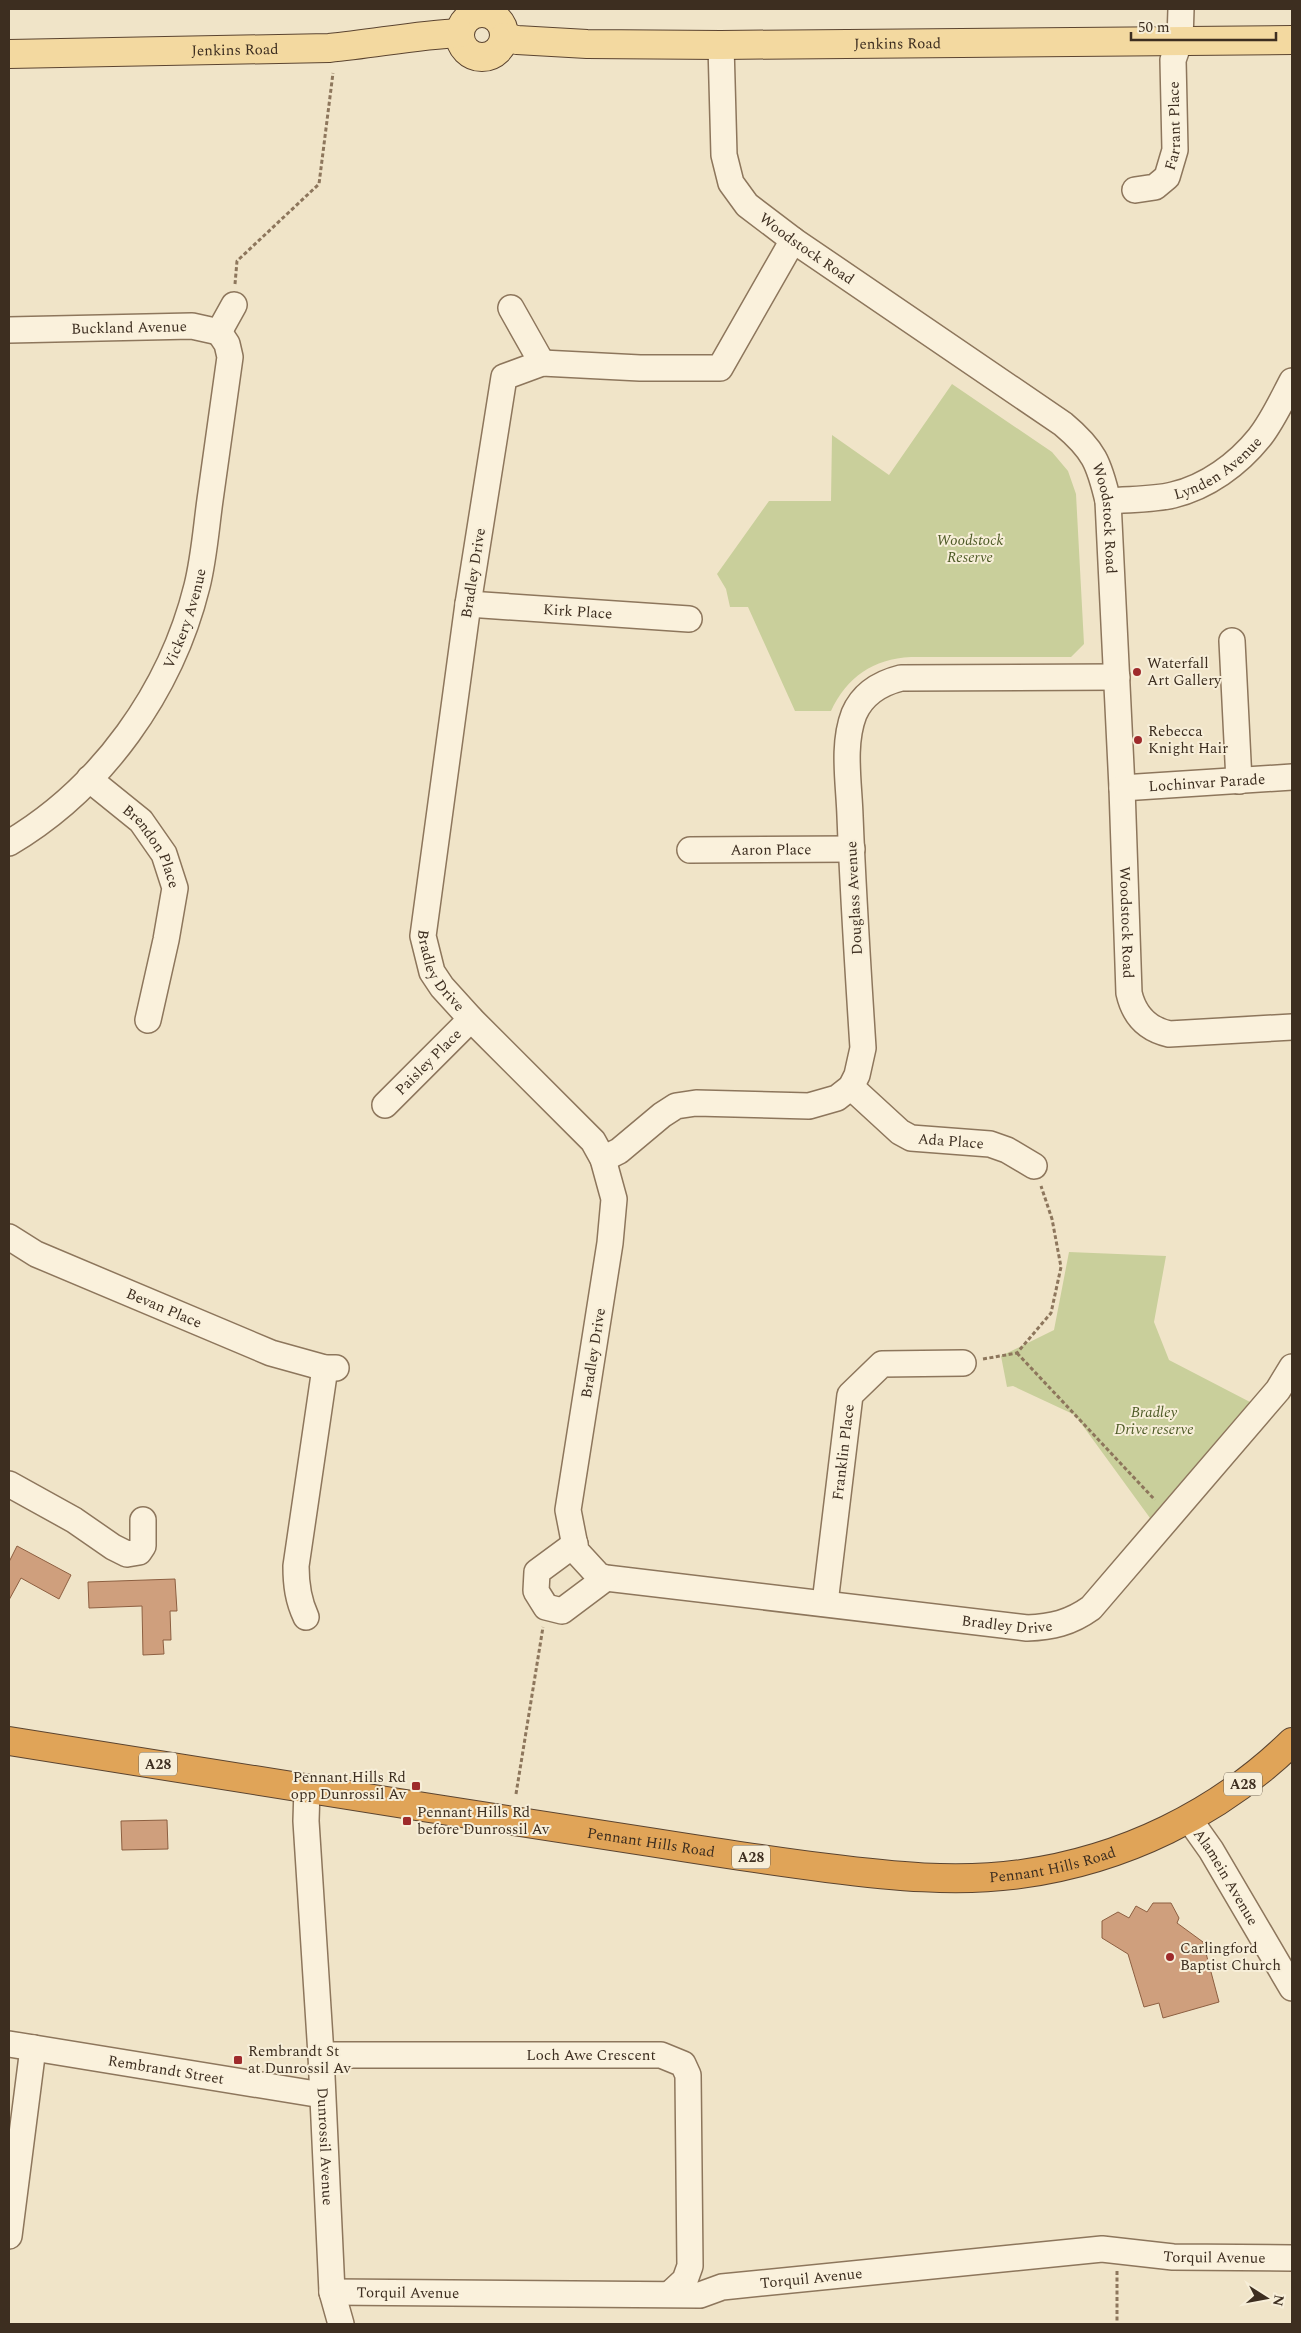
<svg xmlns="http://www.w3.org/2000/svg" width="1301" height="2333" font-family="Spectral,serif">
<rect width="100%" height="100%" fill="#f0e4c8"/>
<g fill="#c9cf9b">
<path d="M952 384 1052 452 1068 471 1076 494 1084 644 1071 657H911C873 659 847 677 831 711H795L748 607H730L726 589 717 574 769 501H831L832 435 889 475Z"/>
<polygon points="1069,1252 1166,1256 1154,1322 1169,1360 1250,1402 1150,1518 1075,1415 1013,1386 1007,1387 1001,1356 1054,1330"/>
</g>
<g fill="#cf9f7d" stroke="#8d5f41">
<polygon points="17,1546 71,1575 59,1599 21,1578 9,1600 9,1562"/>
<polygon points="175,1579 177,1611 170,1611 171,1640 163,1640 164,1654 143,1655 142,1606 89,1608 88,1582"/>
<polygon points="167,1820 168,1849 122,1850 121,1821"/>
<polygon points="1153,1903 1171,1903 1179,1918 1177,1923 1203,1942 1219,2002 1163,2018 1159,2003 1144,2007 1128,1954 1102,1938 1102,1921 1118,1912 1129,1918 1136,1906 1147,1912"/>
</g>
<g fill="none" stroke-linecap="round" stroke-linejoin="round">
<g stroke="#8d765c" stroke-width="28">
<g id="minor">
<polyline points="482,13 482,9"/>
<path id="s1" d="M721 45 724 155 731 183 747 205 793 240 1063 424C1094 450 1099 463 1108 501L1122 788 1129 993C1134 1015 1147 1029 1169 1034L1292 1027"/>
<path id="s2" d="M1135 190 1155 187 1167 177 1175 150 1173 60 1180 40 1181 9"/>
<path id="s3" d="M793 240 720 368H640L542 363 504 377 468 604 423 936 432 972 442 987 471 1019 593 1141 603 1159 614 1199 610 1243 568 1510 576 1551 599 1576 606 1578 1027 1628C1052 1627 1070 1623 1091 1608L1278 1390 1292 1367"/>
<polyline points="511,308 542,363"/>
<path id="s4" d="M9 330 192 326 219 332 234 305"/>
<path id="s5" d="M1108 501C1129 499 1153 500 1173 495 1207 487 1238 464 1259 438 1272 422 1282 400 1292 381"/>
<path id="s6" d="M468 604 689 619"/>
<polyline points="1232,641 1239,781"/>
<path id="s7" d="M89 779 141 821 164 854 175 888 166 940 148 1020"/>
<path id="s8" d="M1122 788 1292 777"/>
<path id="s9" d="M9 843C102 788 171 691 197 586 204 558 206 529 210 500 217 453 223 405 230 357L227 344 219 332"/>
<path id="s10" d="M690 850 852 849"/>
<path id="s11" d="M851 1087 900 1132 911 1138 990 1144 1007 1150 1034 1166"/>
<path id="s12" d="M385 1105 471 1019"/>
<path d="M603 1159 619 1151 662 1115 676 1106 696 1103 809 1106 837 1098 851 1087 857 1075 863 1048C858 971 853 893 850 816 849 783 842 745 854 714 863 693 881 683 901 678L1117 677"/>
<path id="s13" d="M9 1237 36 1254 271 1353 325 1368H336"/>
<polyline points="9,1484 74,1520 113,1547 127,1554 139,1552 143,1546 143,1520"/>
<polyline points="575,1544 537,1572 536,1591 546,1607 562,1611 606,1578"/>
<path id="s14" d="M825 1603 850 1395 882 1364 963 1363"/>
<path d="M306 1617C298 1600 296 1585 296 1566L325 1368"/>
<path id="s15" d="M307 1788 306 1821 321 2055 332 2292 341 2324"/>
<path id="s16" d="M1189 1819 1211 1850 1292 1988"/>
<path id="s17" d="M9 2044 322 2095"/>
<path id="s18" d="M321 2055H661L683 2064 688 2075 690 2266 685 2280 671 2293"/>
<polyline points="9,2236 33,2048"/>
<path id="s19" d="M332 2292 700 2295 722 2287 1102 2249 1173 2257 1292 2258"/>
</g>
</g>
<g stroke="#5b4430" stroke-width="30">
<g id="major">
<circle cx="482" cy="35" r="22"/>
<path id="s20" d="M504 37 517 40 587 44 721 45 1292 40"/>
<path id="s21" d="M9 54 329 48C373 44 416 35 460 33"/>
</g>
</g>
<g stroke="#5b4430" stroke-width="30">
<g id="highway">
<path id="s22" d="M9 1741C225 1774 440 1811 656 1843 713 1852 770 1861 827 1868 891 1876 956 1883 1021 1874 1123 1860 1218 1814 1292 1742"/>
</g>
</g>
<g stroke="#8d765c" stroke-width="3" stroke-dasharray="4 2.5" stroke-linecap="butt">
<polyline points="235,284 237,261 319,184 333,73"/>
<polyline points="1017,1353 1155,1500"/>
<polyline points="983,1359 1017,1353 1051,1313 1061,1267 1052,1219 1041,1186"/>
<polyline points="516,1794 543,1627"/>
<polyline points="1117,2271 1117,2324"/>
</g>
<use href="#minor" stroke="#faf1dc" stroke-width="25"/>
<use href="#major" stroke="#f3d9a0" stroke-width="28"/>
<use href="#highway" stroke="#e0a458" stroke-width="28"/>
</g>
<g fill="#9e2a2b" stroke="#f7eed8" stroke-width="2">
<circle cx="1137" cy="672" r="5"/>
<circle cx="1138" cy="740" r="5"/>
<rect x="411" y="1781" width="10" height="10" rx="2.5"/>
<rect x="402" y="1816" width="10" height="10" rx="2.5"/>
<circle cx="1170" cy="1957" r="5"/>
<rect x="233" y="2055" width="10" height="10" rx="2.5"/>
</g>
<g text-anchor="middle" stroke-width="4" stroke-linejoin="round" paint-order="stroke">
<g fill="#f7eed8" stroke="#756857" stroke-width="1">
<rect x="139" y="1752.5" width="38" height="23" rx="4"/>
<rect x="1224" y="1772.5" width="38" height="23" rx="4"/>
<rect x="732" y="1845.5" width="38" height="23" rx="4"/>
</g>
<g font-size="14" font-weight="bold" fill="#3d2e20">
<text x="158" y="1769">A28</text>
<text x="1243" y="1789">A28</text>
<text x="751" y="1862">A28</text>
</g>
<g font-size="15" fill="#3d2e20" stroke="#f7eed8">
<text dy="5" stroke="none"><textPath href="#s20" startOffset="394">Jenkins Road</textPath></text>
<text dy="5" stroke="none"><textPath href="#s21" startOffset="226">Jenkins Road</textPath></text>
<text dy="5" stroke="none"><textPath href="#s2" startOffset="88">Farrant Place</textPath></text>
<text dy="5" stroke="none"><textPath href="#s1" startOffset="240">Woodstock Road</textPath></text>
<text dy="5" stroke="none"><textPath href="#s4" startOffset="120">Buckland Avenue</textPath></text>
<text dy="5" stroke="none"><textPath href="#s5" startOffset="118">Lynden Avenue</textPath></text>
<text dy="5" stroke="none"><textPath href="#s1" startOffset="659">Woodstock Road</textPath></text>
<text transform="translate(473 573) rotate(-81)" y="5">Bradley Drive</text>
<text dy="5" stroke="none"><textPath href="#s6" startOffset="110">Kirk Place</textPath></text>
<text dy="5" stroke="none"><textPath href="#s9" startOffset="292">Vickery Avenue</textPath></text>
<text dy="5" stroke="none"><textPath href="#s8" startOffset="85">Lochinvar Parade</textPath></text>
<text dy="5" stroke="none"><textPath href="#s7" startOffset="94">Brendon Place</textPath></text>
<text dy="5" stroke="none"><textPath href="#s10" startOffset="81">Aaron Place</textPath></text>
<text transform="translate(854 898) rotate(-93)" y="5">Douglass Avenue</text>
<text dy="5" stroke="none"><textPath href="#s1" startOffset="1064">Woodstock Road</textPath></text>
<text dy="5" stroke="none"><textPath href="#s3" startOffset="970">Bradley Drive</textPath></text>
<text dy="5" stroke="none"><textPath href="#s12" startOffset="61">Paisley Place</textPath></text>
<text dy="5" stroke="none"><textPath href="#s11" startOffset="119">Ada Place</textPath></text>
<text dy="5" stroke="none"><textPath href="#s13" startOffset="171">Bevan Place</textPath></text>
<text transform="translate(593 1353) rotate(-81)" y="5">Bradley Drive</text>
<text dy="5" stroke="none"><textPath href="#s14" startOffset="152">Franklin Place</textPath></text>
<text dy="5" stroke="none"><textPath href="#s3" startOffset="2065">Bradley Drive</textPath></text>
<text dy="5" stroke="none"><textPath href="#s22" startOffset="650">Pennant Hills Road</textPath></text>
<text dy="5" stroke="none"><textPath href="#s22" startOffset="1055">Pennant Hills Road</textPath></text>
<text dy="5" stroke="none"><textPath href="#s16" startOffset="69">Alamein Avenue</textPath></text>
<text dy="5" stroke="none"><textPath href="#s18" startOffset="270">Loch Awe Crescent</textPath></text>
<text dy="5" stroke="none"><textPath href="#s17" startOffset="159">Rembrandt Street</textPath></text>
<text dy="5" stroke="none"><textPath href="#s15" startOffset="359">Dunrossil Avenue</textPath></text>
<text dy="5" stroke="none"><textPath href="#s19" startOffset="886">Torquil Avenue</textPath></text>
<text dy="5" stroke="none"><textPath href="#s19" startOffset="481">Torquil Avenue</textPath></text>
<text dy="5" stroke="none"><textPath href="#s19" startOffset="76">Torquil Avenue</textPath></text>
</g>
<g font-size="15" font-style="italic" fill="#4d5a26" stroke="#f7eed8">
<text x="970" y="545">Woodstock<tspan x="970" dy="17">Reserve</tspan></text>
<text x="1154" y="1417">Bradley<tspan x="1154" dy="17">Drive reserve</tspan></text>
</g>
<g font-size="15" fill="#3d2e20" stroke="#f7eed8" text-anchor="start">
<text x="1147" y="668">Waterfall<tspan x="1147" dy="17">Art Gallery</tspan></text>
<text x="1148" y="736">Rebecca<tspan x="1148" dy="17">Knight Hair</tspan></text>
<text x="406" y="1782" text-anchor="end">Pennant Hills Rd<tspan x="406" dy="17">opp Dunrossil Av</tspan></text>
<text x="417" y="1817">Pennant Hills Rd<tspan x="417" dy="17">before Dunrossil Av</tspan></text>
<text x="1180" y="1953">Carlingford<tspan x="1180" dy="17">Baptist Church</tspan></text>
<text x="248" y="2056">Rembrandt St<tspan x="248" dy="17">at Dunrossil Av</tspan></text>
</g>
</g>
<rect width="1301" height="2333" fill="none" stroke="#3d2e20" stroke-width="20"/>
<g transform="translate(1266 2298) rotate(101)" stroke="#f7eed8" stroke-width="4" paint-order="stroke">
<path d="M0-4L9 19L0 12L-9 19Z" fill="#3d2e20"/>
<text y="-8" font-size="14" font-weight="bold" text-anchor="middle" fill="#3d2e20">N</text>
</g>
<path d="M1131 32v8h145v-8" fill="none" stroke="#3d2e20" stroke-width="2.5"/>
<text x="1138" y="32" font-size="15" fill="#3d2e20" stroke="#f7eed8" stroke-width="4" paint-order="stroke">50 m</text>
</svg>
